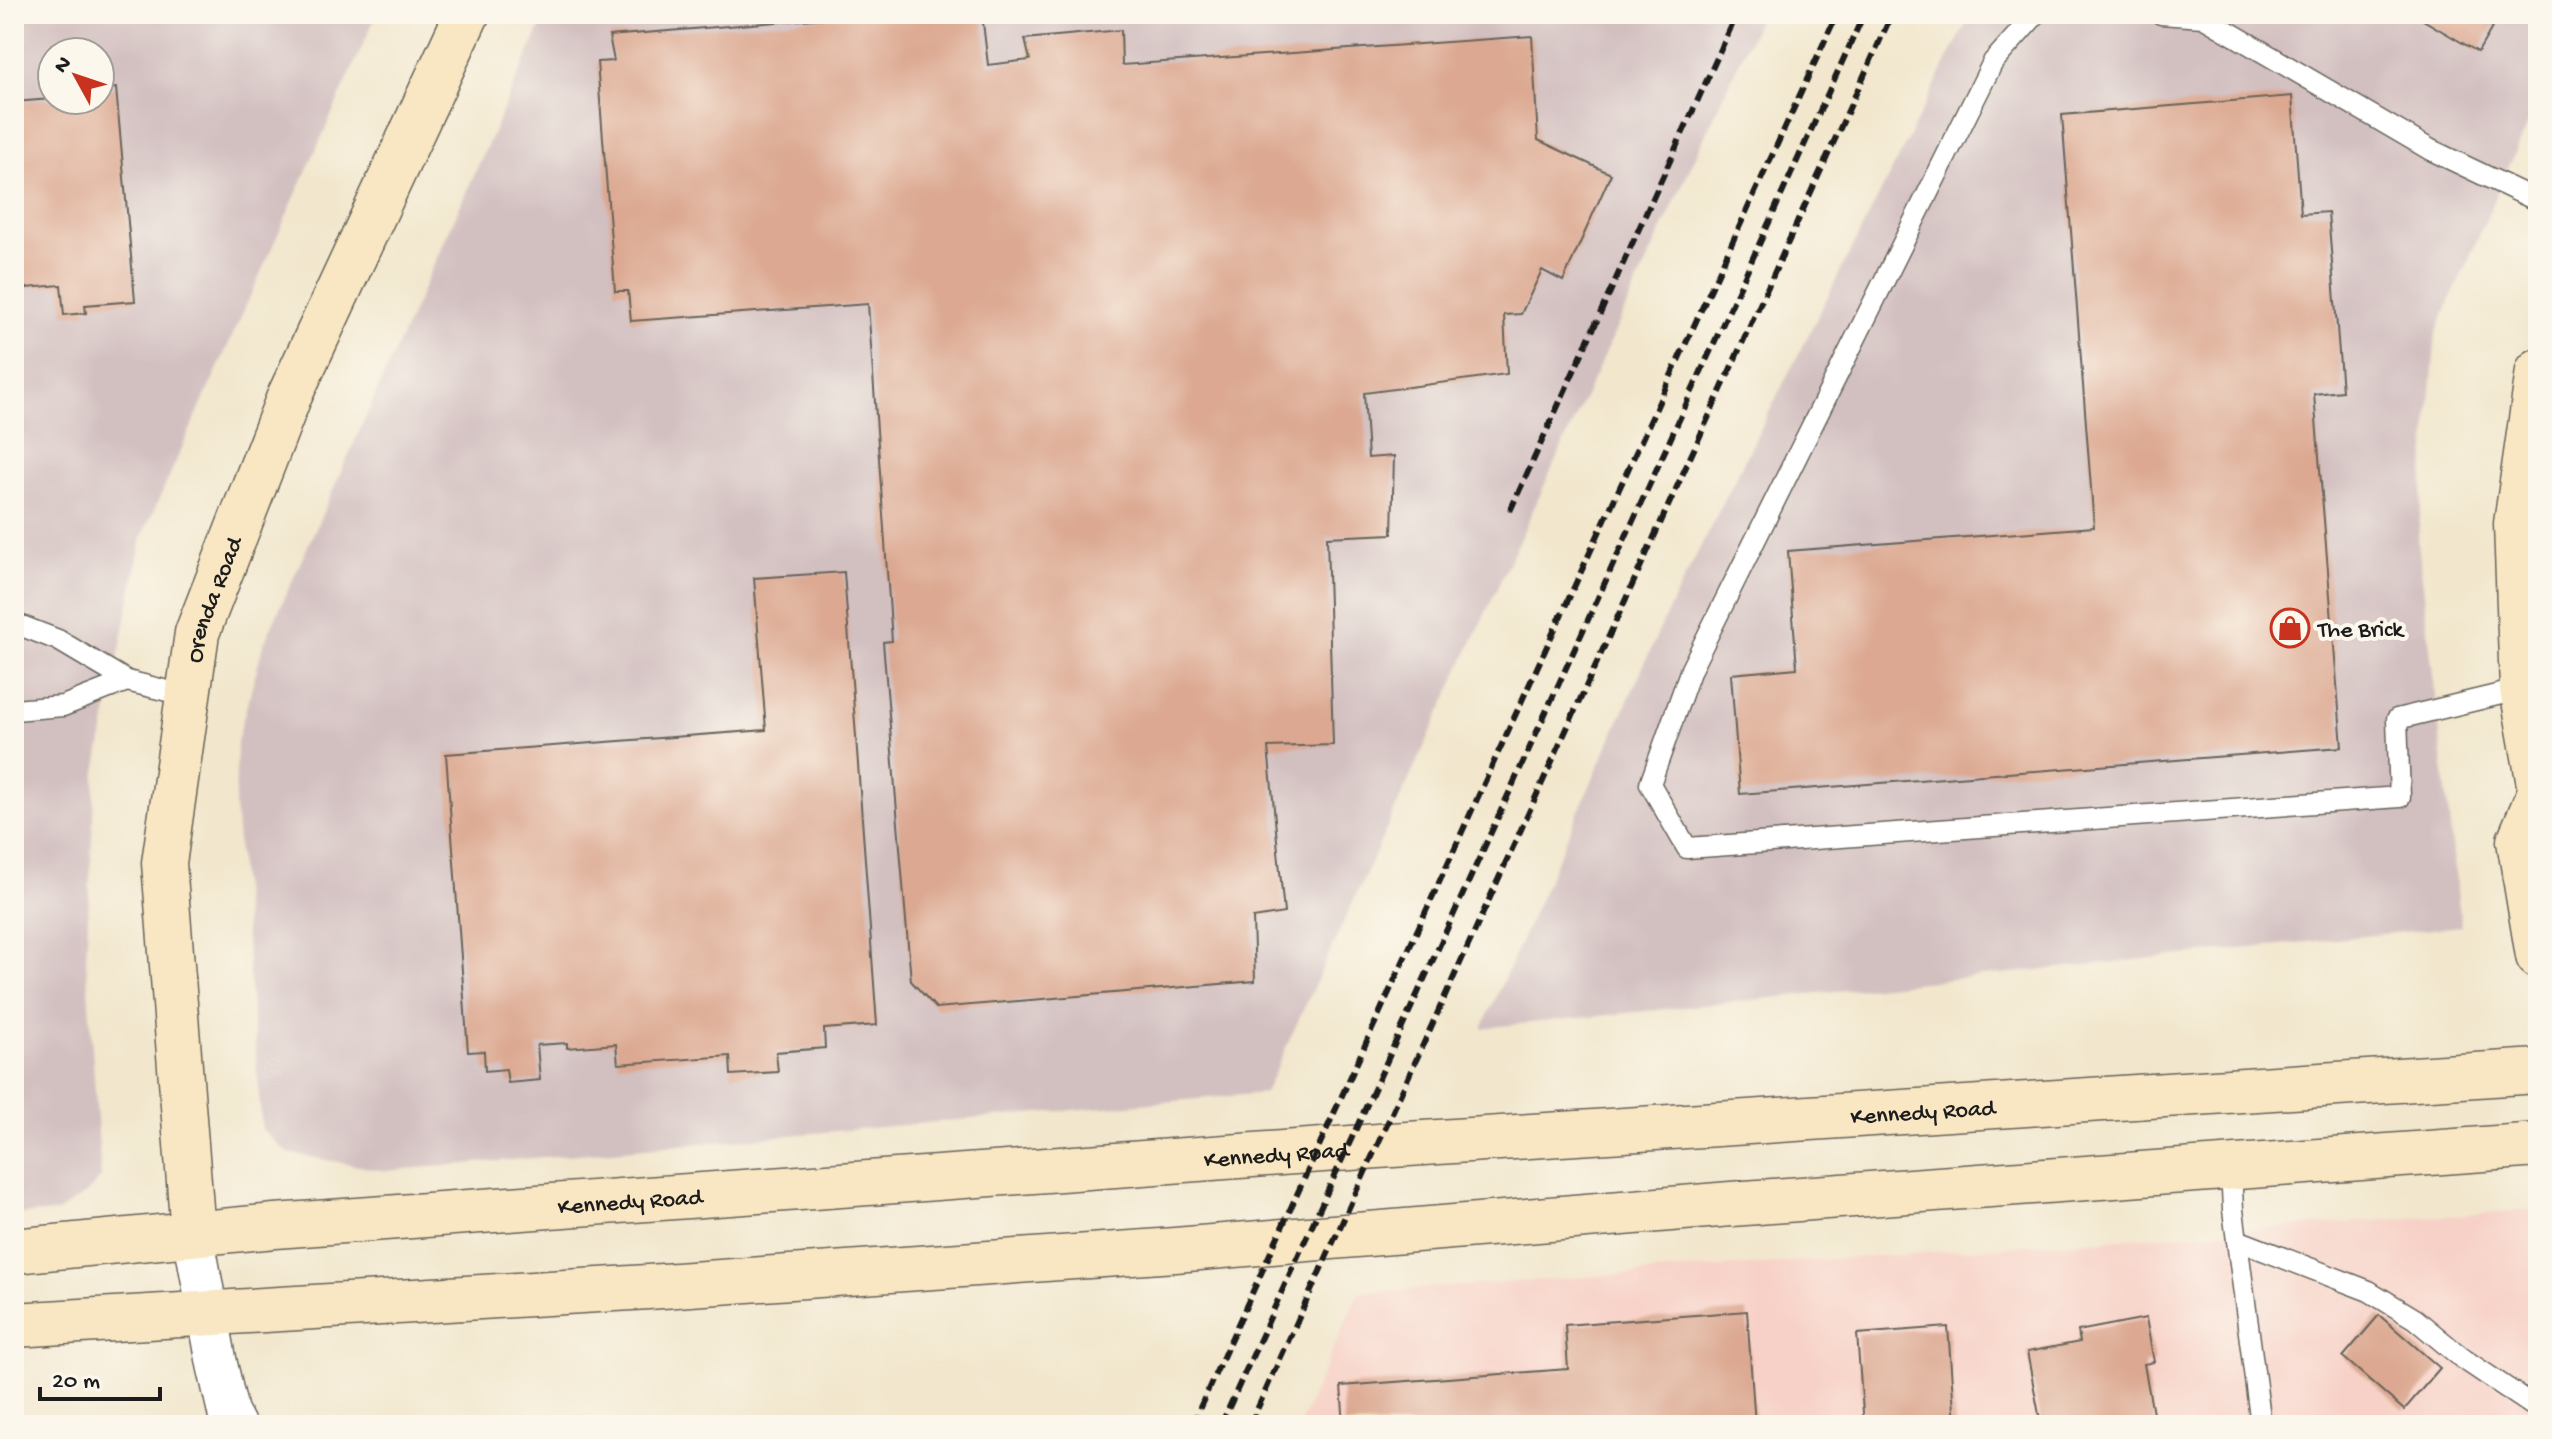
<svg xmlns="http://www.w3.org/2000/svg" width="2552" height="1439" font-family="'Gochi Hand',sans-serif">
<rect width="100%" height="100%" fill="#fbf7ec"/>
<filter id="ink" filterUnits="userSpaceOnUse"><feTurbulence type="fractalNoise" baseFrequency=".0125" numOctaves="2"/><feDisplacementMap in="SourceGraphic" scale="16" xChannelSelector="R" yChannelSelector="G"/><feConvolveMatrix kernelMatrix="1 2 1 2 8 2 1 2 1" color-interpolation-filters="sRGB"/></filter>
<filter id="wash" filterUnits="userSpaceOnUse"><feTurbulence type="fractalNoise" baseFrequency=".006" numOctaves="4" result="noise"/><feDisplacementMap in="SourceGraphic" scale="32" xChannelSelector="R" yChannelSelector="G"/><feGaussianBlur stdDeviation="1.8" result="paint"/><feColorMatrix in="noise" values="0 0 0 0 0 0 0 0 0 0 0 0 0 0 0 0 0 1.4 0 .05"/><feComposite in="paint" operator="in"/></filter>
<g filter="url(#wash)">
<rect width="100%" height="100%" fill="#f2e7cd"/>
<g fill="#f7d1c7">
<polygon points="2537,1209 2538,1425 1299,1425 1358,1293"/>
<polygon points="590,1414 591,1425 471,1425"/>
</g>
<g fill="#d2bfc0" fill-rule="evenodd">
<path d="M14 14H377L142 537 95 777 86 959 101 1177 87 1193 58 1212 14 1215ZM52 52H100V100H52Z"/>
<polygon points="546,14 1761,14 1265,1093 386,1171 288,1153 262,1130 235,807 237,741 263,646"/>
<polygon points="1971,14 2538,14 2538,101 2436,333 2418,540 2461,926 1482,1028 1667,613"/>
</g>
<g id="blocks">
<g fill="#dca891">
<polygon points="872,14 982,14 988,65 1030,60 1025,39 1121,30 1122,65 1532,36 1538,140 1611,174 1563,281 1542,270 1521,314 1504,315 1507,374 1364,393 1368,458 1394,456 1392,534 1327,537 1333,745 1268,747 1284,913 1253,918 1255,981 936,1008 911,981 883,642 892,641 868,304 631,321 628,291 615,291 597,62 614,61 609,36"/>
<polygon points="2413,14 2500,14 2478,52"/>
<polygon points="116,88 135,301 85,305 86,313 64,315 61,285 14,289 14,102 52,99 100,100 100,89"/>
<polygon points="2292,96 2301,214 2328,212 2342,391 2314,394 2342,747 1740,794 1731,674 1797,668 1788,551 2094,527 2062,115"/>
<polygon points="844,572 877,1025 824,1029 825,1048 776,1052 778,1072 731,1075 730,1056 618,1064 616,1044 567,1048 567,1043 537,1045 540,1080 508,1083 506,1069 485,1071 484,1051 468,1052 446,754 766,730 754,578"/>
<polygon points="1747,1311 1755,1425 1344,1425 1341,1386 1568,1369 1565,1325"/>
<polygon points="2379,1315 2440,1368 2404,1410 2343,1357"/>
<polygon points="2146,1318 2154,1362 2144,1364 2155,1425 2041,1425 2027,1352 2080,1342 2078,1331"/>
<polygon points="1948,1327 1955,1425 1864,1425 1857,1334"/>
</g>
</g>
</g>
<g filter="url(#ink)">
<use href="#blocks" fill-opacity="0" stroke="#67635a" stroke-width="2"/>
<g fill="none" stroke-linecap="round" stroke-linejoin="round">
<g stroke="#67635a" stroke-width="23">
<g id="lane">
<polyline points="2036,14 1993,62 1691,669 1650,784 1687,848 2400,797 2397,719 2522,689"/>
<polyline points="2161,14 2203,17 2429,149 2538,201"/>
<polyline points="14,623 58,640 127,681"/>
<polyline points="14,710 63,706 127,681 188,696"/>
<polyline points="2231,1169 2233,1210 2261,1425"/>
<polyline points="2237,1240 2369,1291 2415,1319 2462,1358 2538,1409"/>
</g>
</g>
<g stroke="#67635a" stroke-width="43">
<polyline id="street" points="193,1233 217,1364 228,1412 235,1425"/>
</g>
<g stroke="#67635a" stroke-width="47">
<g id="secondary">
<polyline points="2538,371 2516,524 2522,689 2538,779"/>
<polyline points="2538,796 2519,841 2538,956"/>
<path id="s1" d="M193 1233 164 863 197 633 289 397 467 14"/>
<path id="s2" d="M14 1251 275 1226 1392 1145 2538 1071"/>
<polyline points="14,1325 648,1287 1175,1250 1731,1204 2538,1145"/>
</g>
</g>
<use href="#lane" stroke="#fff" stroke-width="20"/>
<use href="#street" stroke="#fff" stroke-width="40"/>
<use href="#secondary" stroke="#f9e7c3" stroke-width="44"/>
<g stroke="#1c1c1c" stroke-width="6" stroke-dasharray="12 6" stroke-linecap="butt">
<polyline points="1510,511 1737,14"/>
<polyline points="1192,1425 1508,731 1837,14"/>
<polyline points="1221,1425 1864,14"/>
<polyline points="1250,1425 1892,14"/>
</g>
</g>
</g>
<defs>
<g id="shop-ring" transform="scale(2)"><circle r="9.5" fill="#fbf7ec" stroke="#c8321e" stroke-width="1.5"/><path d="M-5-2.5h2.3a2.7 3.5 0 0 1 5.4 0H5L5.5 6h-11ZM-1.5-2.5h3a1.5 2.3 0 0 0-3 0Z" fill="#c8321e"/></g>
</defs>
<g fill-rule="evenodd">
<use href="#shop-ring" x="2290" y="628"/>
</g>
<g text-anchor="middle" stroke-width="8" stroke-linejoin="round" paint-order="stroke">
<g font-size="24" fill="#1c1c1c" stroke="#fbf7ec">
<text dy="8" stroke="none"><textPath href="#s1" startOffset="640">Orenda Road</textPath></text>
<text dy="8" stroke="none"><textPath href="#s2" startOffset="1914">Kennedy Road</textPath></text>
<text dy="8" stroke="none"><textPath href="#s2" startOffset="1266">Kennedy Road</textPath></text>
<text dy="8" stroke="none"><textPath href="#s2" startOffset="618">Kennedy Road</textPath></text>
</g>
<g font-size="24" fill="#1c1c1c" stroke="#fbf7ec" text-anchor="start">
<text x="2318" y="636">The Brick</text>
</g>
</g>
<rect width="2552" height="1439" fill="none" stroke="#fbf7ec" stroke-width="48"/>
<g transform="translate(76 76) rotate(310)"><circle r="38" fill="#fbf7ec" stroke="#a29f99" stroke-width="2"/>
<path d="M0-6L14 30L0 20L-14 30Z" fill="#c8321e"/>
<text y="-12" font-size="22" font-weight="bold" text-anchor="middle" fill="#1c1c1c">N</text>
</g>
<path d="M40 1387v12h120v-12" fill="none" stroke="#1c1c1c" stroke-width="4"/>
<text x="52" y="1387" font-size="24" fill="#1c1c1c" stroke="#fbf7ec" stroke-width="6" paint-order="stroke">20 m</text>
</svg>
